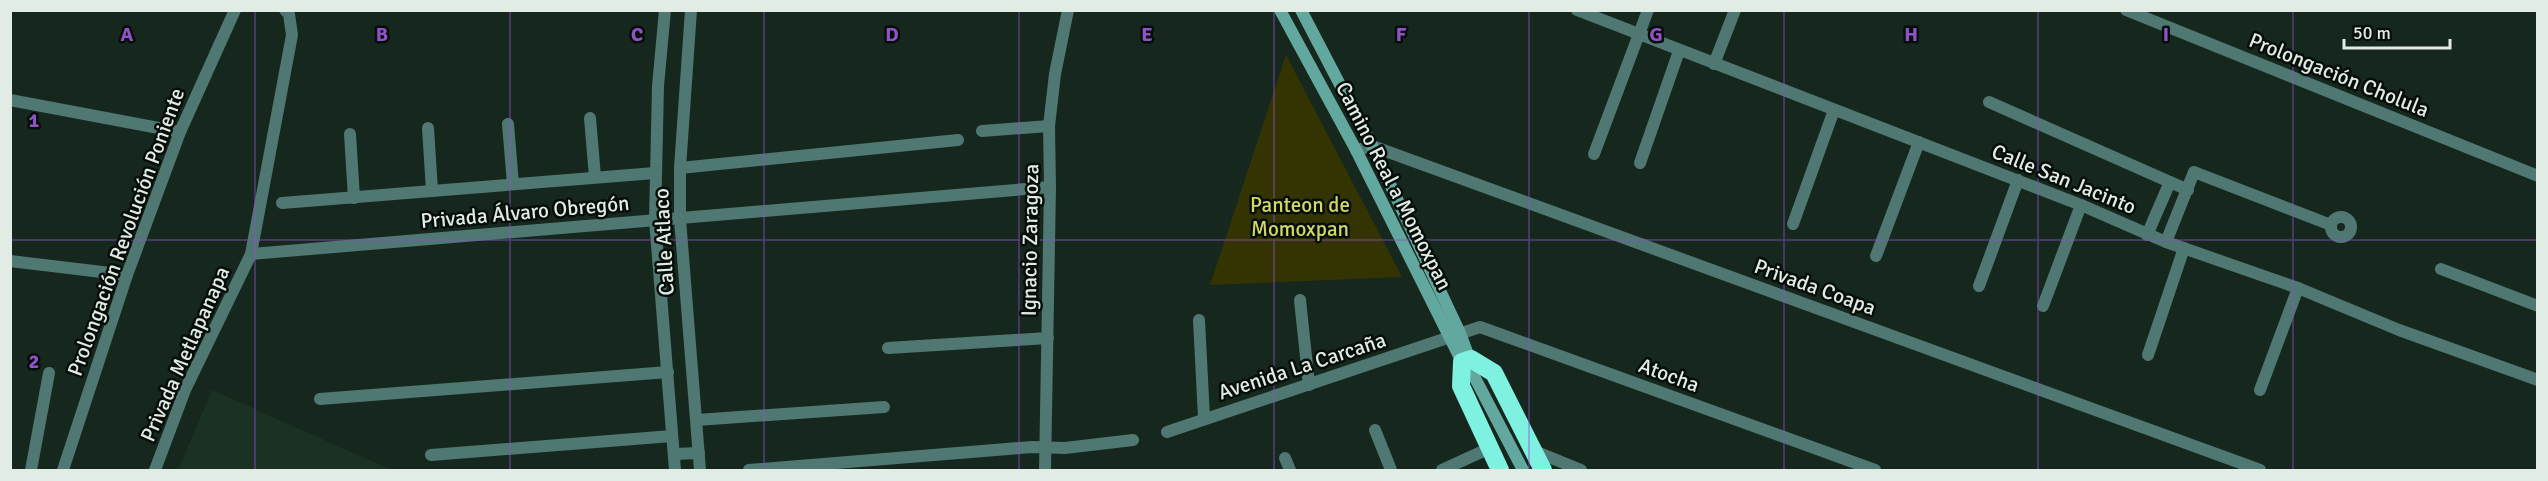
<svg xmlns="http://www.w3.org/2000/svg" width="2548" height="481" font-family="Signika,sans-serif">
<rect width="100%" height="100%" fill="#16271e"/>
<polygon fill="#1a3124" points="212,390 392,470 178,470"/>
<polygon fill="#333401" points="1286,55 1402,277 1210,285"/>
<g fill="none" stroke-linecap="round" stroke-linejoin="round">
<g stroke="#4e7871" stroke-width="12">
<polyline points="665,10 658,86 655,220 675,470"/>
<polyline points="691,10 680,168 680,219 700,470"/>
<polyline points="1577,10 2081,205 2166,242 2298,288 2399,330 2538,380"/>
<polyline points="2126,10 2538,176"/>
<polyline points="1714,64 1735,10"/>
<polyline points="10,100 180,132"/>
<polyline points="1989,102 2188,190"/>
<polyline points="590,118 595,177"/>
<polyline points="508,124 513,184"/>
<polyline points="428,128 432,191"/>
<polyline points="982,131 1049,126"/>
<polyline points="350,134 354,198"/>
<polyline points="1356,150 1372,146 2260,470"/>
<polyline points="1594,154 1648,10"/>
<polyline points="1640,163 1679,51"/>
<polyline points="680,168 958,140"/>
<polyline points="282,203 655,173"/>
<circle cx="2341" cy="227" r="10"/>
<polyline points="1793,224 1834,110"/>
<polyline points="2147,235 2170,182"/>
<polyline points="2166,242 2194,172 2331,225"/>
<polyline points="251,254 1050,187"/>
<polyline points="1876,256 1919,142"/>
<polyline points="10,261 127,275"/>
<polyline points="2441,269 2538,306"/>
<polyline points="1979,286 2018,180"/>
<polyline points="1300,300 1309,385"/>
<polyline points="2043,306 2081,205"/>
<polyline points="1199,320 1204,418"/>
<polyline points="888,348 1048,338"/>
<polyline points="2148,355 2184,248"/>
<polyline points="2260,390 2298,288"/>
<polyline points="320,399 668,372"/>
<polyline points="697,420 884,407"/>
<polyline points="1375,430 1391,470"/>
<polyline points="1167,432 1480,327 1875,470"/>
<polyline points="1532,450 1581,470"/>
<polyline points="674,454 699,453"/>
<polyline points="431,455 672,436"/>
<polyline points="1285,458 1290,470"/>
<polyline points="31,470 49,373"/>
<polyline points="63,470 127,275 180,132 235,10"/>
<polyline points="155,470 185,390 251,254 292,35 289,14 285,10"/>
<polyline points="749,470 1032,447 1065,448 1133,440"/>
<polyline points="1045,470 1050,187 1049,126 1055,74 1068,10"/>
<polyline points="1442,470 1490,448"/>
</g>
<g stroke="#63a89e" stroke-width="12">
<polyline points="1280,10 1356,150 1462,362 1475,378 1523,470"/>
<polyline points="1301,10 1372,146 1460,333 1472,365"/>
</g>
<polyline stroke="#7ff1e0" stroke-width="18" points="1500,470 1461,386 1462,362 1471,359 1494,373 1543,470"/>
</g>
<path fill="none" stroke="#8f52c7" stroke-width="1.5" stroke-opacity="0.55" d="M255 10V470M510 10V470M764 10V470M1019 10V470M1274 10V470M1529 10V470M1784 10V470M2038 10V470M2293 10V470M10 240H2538"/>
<g text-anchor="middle" stroke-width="5" stroke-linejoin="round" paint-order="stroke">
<g font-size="21" fill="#e1ece5" stroke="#070e0a">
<text transform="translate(2339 75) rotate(22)" y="7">Prolongación Cholula</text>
<text transform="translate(2064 179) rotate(22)" y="7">Calle San Jacinto</text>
<text transform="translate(1394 186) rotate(63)" y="7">Camino Real a Momoxpan</text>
<text transform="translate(525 212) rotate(-5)" y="7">Privada Álvaro Obregón</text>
<text transform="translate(126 232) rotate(-70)" y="7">Prolongación Revolución Poniente</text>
<text transform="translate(1030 240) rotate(-89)" y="7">Ignacio Zaragoza</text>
<text transform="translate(664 242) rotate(-93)" y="7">Calle Atlaco</text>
<text transform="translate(1815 287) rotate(20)" y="7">Privada Coapa</text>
<text transform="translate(185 354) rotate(-66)" y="7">Privada Metlapanapa</text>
<text transform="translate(1302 366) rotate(-18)" y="7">Avenida La Carcaña</text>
<text transform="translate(1669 375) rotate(20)" y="7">Atocha</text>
</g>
<g font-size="21" fill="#d3d765" stroke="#070e0a">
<text x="1300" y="212">Panteon de<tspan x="1300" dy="24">Momoxpan</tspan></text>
</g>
</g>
<g font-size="20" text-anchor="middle" font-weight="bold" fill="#8f52c7" stroke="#070e0a" stroke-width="5" stroke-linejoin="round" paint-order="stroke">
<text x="127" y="41">A</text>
<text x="382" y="41">B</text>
<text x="637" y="41">C</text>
<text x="892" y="41">D</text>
<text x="1147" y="41">E</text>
<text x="1401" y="41">F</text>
<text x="1656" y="41">G</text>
<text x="1911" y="41">H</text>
<text x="2166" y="41">I</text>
<text x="34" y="127">1</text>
<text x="34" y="368">2</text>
</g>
<rect width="2548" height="481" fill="none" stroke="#e1ece5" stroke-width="24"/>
<path d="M2344 39v9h106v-9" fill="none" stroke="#e1ece5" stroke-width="3"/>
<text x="2353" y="39" font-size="18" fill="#e1ece5" stroke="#070e0a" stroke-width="4.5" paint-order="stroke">50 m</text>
</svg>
